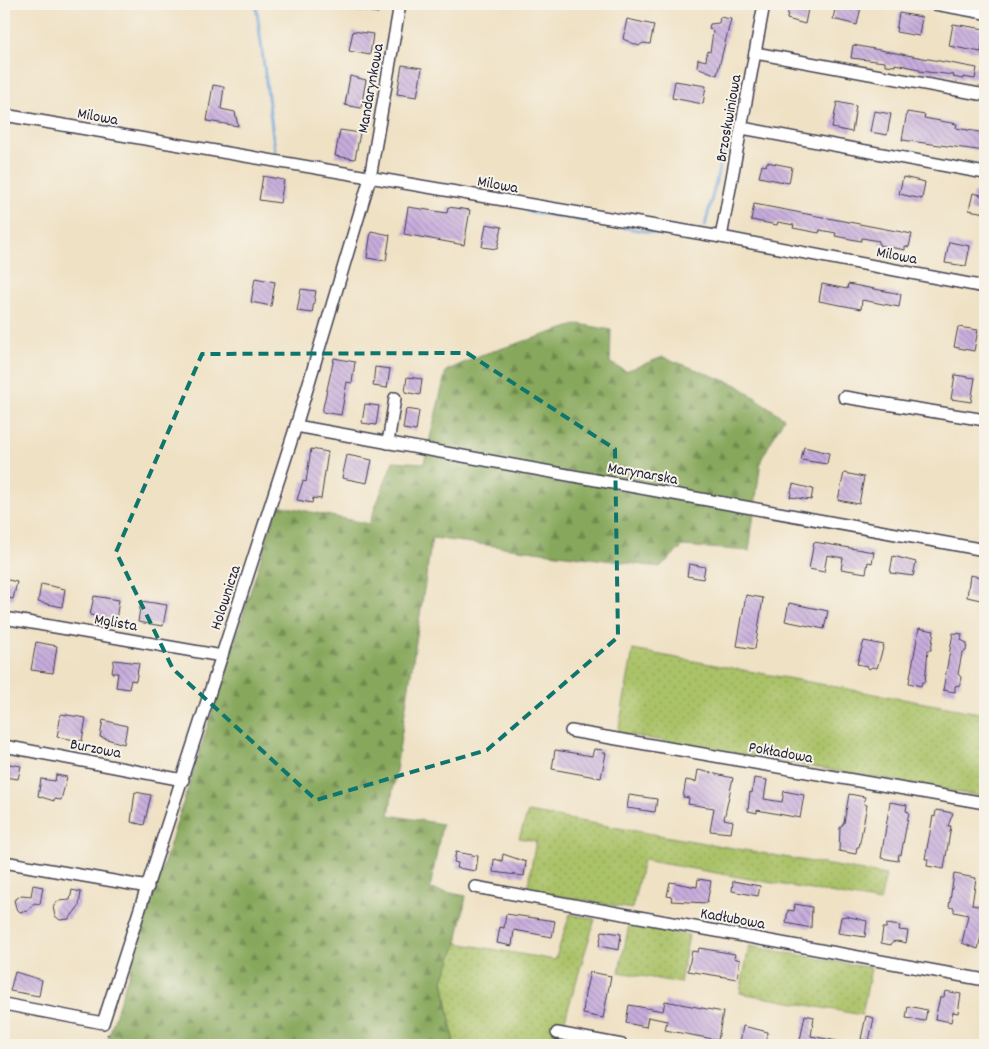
<svg xmlns="http://www.w3.org/2000/svg" width="989" height="1049" font-family="Dekko,sans-serif">
<defs>
<pattern id="grass-dots" width="8" height="8" patternUnits="userSpaceOnUse" patternTransform="scale(1.25)"><rect width="8" height="8" fill="#aac267"/><path d="M2 2h.1M6 6h.1" fill="none" stroke="#92a65a" stroke-width="1.8" stroke-linecap="round"/></pattern>
<pattern id="forest-firs" width="22" height="20" patternUnits="userSpaceOnUse" patternTransform="scale(1.25)"><rect width="22" height="20" fill="#87a85c"/><path d="M5 1l3.5 6h-7zM16 11l3.5 6h-7z" fill="#6e884d"/></pattern>
<pattern id="building-back-hatch" width="6" height="6" patternUnits="userSpaceOnUse" patternTransform="scale(1.25)"><rect width="6" height="6" fill="#c8addd"/><path d="M-1 5l2 2M0 0l6 6M5-1l2 2" fill="none" stroke="#a28cb4"/></pattern>
</defs>
<rect width="100%" height="100%" fill="#f7f3e8"/>
<filter id="ink" filterUnits="userSpaceOnUse"><feTurbulence type="fractalNoise" baseFrequency=".02" numOctaves="2"/><feDisplacementMap in="SourceGraphic" scale="10" xChannelSelector="R" yChannelSelector="G"/><feConvolveMatrix kernelMatrix="1 2 1 2 8 2 1 2 1" color-interpolation-filters="sRGB"/></filter>
<filter id="wash" filterUnits="userSpaceOnUse"><feTurbulence type="fractalNoise" baseFrequency=".0096" numOctaves="4" result="noise"/><feDisplacementMap in="SourceGraphic" scale="20" xChannelSelector="R" yChannelSelector="G"/><feGaussianBlur stdDeviation="1.12" result="paint"/><feColorMatrix in="noise" values="0 0 0 0 0 0 0 0 0 0 0 0 0 0 0 0 0 1.4 0 .05"/><feComposite in="paint" operator="in"/></filter>
<g filter="url(#wash)">
<rect width="100%" height="100%" fill="#efe1c4"/>
<g fill="url(#grass-dots)" stroke="#667251">
<polygon points="633,650 985,714 985,797 618,733"/>
<polygon points="528,812 886,875 880,902 643,860 632,909 527,890 536,841 519,838"/>
<polygon points="570,914 595,919 565,1019 567,1026 559,1025 556,1045 454,1045 443,980 457,943 555,960"/>
<polygon points="629,925 689,935 680,983 619,972"/>
<polygon points="749,946 871,968 862,1015 740,993"/>
</g>
<polygon fill="url(#forest-firs)" stroke="#54654c" points="579,324 611,330 610,363 626,371 663,357 737,385 784,418 761,460 749,551 683,546 660,567 432,538 389,815 442,824 430,889 466,896 457,943 443,980 454,1045 106,1045 278,505 369,524 393,461 424,463 446,371 481,355"/>
<g fill="none" stroke-linecap="round" stroke-linejoin="round">
<g stroke="#6ea3db" stroke-width="3">
<polyline points="256,4 275,151"/>
<polyline points="527,211 702,241"/>
<polyline points="705,226 734,108"/>
</g>
</g>
<g id="blocks">
<g fill="url(#building-back-hatch)">
<polygon points="354,4 380,4 378,13 354,9"/>
<polygon points="789,4 809,4 805,24 787,19"/>
<polygon points="836,4 861,7 857,25 833,19"/>
<polygon points="899,13 922,17 919,36 896,32"/>
<polygon points="720,17 731,19 717,75 697,67 698,59 706,61 707,51 710,52 713,32 709,28 710,24 719,23"/>
<polygon points="627,19 654,25 650,44 643,43 639,46 623,39"/>
<polygon points="953,24 985,29 981,52 949,46"/>
<polygon points="353,31 373,34 370,55 349,51"/>
<polygon points="853,45 977,68 975,79 963,77 963,79 953,77 954,75 919,71 919,69 895,64 895,66 885,65 885,62 851,58"/>
<polygon points="402,65 422,68 417,97 397,94"/>
<polygon points="350,76 366,80 361,108 345,105"/>
<polygon points="675,81 706,86 703,104 672,98"/>
<polygon points="213,85 224,87 221,109 235,112 238,126 207,121"/>
<polygon points="837,102 856,106 852,132 832,128"/>
<polygon points="874,111 891,114 887,135 870,132"/>
<polygon points="907,112 925,115 924,118 957,124 956,128 985,133 985,151 902,140"/>
<polygon points="340,130 360,133 355,159 335,156"/>
<polygon points="767,162 792,167 789,183 759,177 762,165 766,166"/>
<polygon points="263,176 284,180 280,203 259,200"/>
<polygon points="903,177 925,182 922,199 899,194"/>
<polygon points="973,193 985,196 985,213 969,210"/>
<polygon points="754,204 912,234 909,247 905,246 905,250 879,245 879,241 862,238 861,241 835,236 836,233 820,230 819,233 793,228 794,225 778,222 777,225 751,220"/>
<polygon points="408,207 447,213 448,207 470,210 464,245 404,234"/>
<polygon points="486,224 502,227 497,249 482,247"/>
<polygon points="371,231 390,235 386,261 367,258"/>
<polygon points="949,242 970,246 966,266 945,263"/>
<polygon points="255,278 275,282 271,306 251,302"/>
<polygon points="822,284 847,289 848,284 901,294 899,307 862,300 861,309 819,301"/>
<polygon points="301,289 316,291 312,313 297,311"/>
<polygon points="958,327 978,330 974,351 954,347"/>
<polygon points="334,358 355,362 352,383 347,382 341,415 322,412"/>
<polygon points="375,367 390,369 387,388 373,386"/>
<polygon points="955,375 975,378 971,402 951,399"/>
<polygon points="407,377 422,379 420,395 405,392"/>
<polygon points="365,404 379,406 376,425 362,423"/>
<polygon points="406,409 419,411 416,431 403,429"/>
<polygon points="804,447 829,453 827,464 801,460"/>
<polygon points="311,449 328,452 321,499 313,498 312,503 297,500 303,481 306,482"/>
<polygon points="347,455 372,460 367,483 342,478"/>
<polygon points="844,473 864,477 859,504 838,500"/>
<polygon points="793,484 813,489 811,500 790,497"/>
<polygon points="814,542 874,552 872,563 868,562 866,573 841,569 843,558 827,555 824,572 809,569"/>
<polygon points="893,556 916,562 913,576 890,573"/>
<polygon points="689,564 705,567 703,579 687,576"/>
<polygon points="970,575 985,578 985,601 967,597"/>
<polygon points="4,579 17,582 13,599 4,597"/>
<polygon points="41,584 65,589 62,607 38,602"/>
<polygon points="746,595 763,598 755,649 737,646"/>
<polygon points="94,596 119,600 116,620 90,615"/>
<polygon points="141,601 167,605 163,626 138,622"/>
<polygon points="789,603 828,611 824,629 785,621"/>
<polygon points="919,628 934,631 931,650 928,650 925,682 922,682 921,686 909,683"/>
<polygon points="953,633 962,634 961,640 967,643 966,651 962,653 958,674 961,677 960,685 955,686 955,692 943,690"/>
<polygon points="864,641 884,645 877,668 872,667 869,669 867,666 857,664"/>
<polygon points="36,642 57,646 53,673 31,670"/>
<polygon points="114,660 139,663 136,681 131,680 129,689 116,687 118,673 112,673"/>
<polygon points="61,714 86,718 82,741 57,737"/>
<polygon points="103,720 127,726 124,744 100,737"/>
<polygon points="594,749 603,750 602,753 606,753 601,778 552,769 555,750 592,756"/>
<polygon points="4,763 21,766 18,779 4,777"/>
<polygon points="698,770 733,778 724,819 733,821 731,833 710,831 714,808 688,804 689,798 683,797 686,780 696,782"/>
<polygon points="56,775 67,777 61,800 54,799 54,801 38,796 41,779 55,781"/>
<polygon points="754,778 767,780 764,799 782,802 784,791 804,795 800,818 757,810 757,813 748,811 750,792 752,793"/>
<polygon points="135,792 151,795 144,825 131,822"/>
<polygon points="849,794 865,797 864,804 867,805 859,847 857,847 856,854 839,851 840,828 844,823"/>
<polygon points="629,795 657,799 655,812 627,808"/>
<polygon points="890,802 907,805 906,811 909,812 901,855 899,854 898,861 881,858"/>
<polygon points="936,810 953,813 948,826 951,826 944,869 927,866 928,859 925,859 933,816 935,817"/>
<polygon points="456,852 478,856 476,871 457,868 458,863 454,862"/>
<polygon points="503,854 526,862 524,876 493,872 494,859 502,861"/>
<polygon points="954,874 976,878 972,905 985,907 985,918 978,949 962,943 968,915 954,912 954,908 949,907"/>
<polygon points="698,879 711,881 707,903 671,901 672,897 667,896 670,882 697,887"/>
<polygon points="733,881 760,886 758,896 732,891"/>
<polygon points="33,885 43,887 40,904 34,903 28,911 20,912 16,908 14,900 22,895 31,896"/>
<polygon points="72,890 81,892 79,906 69,919 60,920 55,916 53,907 58,901 70,900"/>
<polygon points="795,904 812,907 811,928 786,923 788,910 794,911"/>
<polygon points="506,914 555,921 552,937 514,930 512,946 497,943 500,927 504,928"/>
<polygon points="846,916 867,921 865,937 838,933 841,917"/>
<polygon points="887,924 900,926 899,930 908,931 906,943 897,941 892,942 891,945 881,943 883,928 886,928"/>
<polygon points="602,931 621,934 619,950 599,946"/>
<polygon points="699,948 735,954 734,958 740,960 737,979 688,971 692,951 698,952"/>
<polygon points="15,972 42,980 39,996 10,991"/>
<polygon points="590,972 611,976 603,1018 583,1014 585,993"/>
<polygon points="945,991 961,994 958,1013 953,1012 951,1022 935,1019 940,997 944,997"/>
<polygon points="665,1001 723,1012 718,1040 665,1030 667,1021 648,1017 646,1027 626,1023 629,1005 663,1011"/>
<polygon points="908,1006 927,1010 925,1021 906,1018"/>
<polygon points="805,1015 814,1017 811,1036 837,1041 837,1045 799,1045"/>
<polygon points="866,1016 874,1018 869,1041 861,1039"/>
<polygon points="743,1026 768,1032 766,1045 740,1043"/>
</g>
</g>
</g>
<g filter="url(#ink)">
<use href="#blocks" fill-opacity="0" stroke="#413f50" stroke-width="1"/>
<g fill="none" stroke-linecap="round" stroke-linejoin="round">
<g stroke="#413f50" stroke-width="14">
<g id="minor">
<polyline points="935,4 985,13"/>
<polyline points="755,53 985,95"/>
<polyline points="4,115 721,237 985,287"/>
<polyline points="742,128 985,173"/>
<polyline points="721,237 764,4"/>
<polyline points="844,397 985,420"/>
<polyline points="296,426 985,550"/>
<polyline points="388,443 395,398"/>
<polyline points="4,618 222,656"/>
<polyline points="571,731 985,803"/>
<polyline points="4,746 183,780"/>
<polyline points="4,862 148,887"/>
<polyline points="475,887 985,980"/>
<polyline points="4,1004 103,1023 296,426 370,178 400,4"/>
<polyline points="557,1033 622,1045"/>
</g>
</g>
<polyline stroke="#413f50" stroke-width="2" stroke-dasharray="1 4" stroke-linecap="butt" points="106,1045 108,1033"/>
<use href="#minor" stroke="#fff" stroke-width="11"/>
</g>
</g>
<path fill="none" stroke="#0f766e" stroke-width="4" stroke-dasharray="10 6" stroke-linejoin="round" d="M467 353 615 449 618 637 487 750 316 800 173 669 116 552 202 354Z"/>
<g text-anchor="middle" stroke-width="4" stroke-linejoin="round" paint-order="stroke">
<g font-size="16" fill="#22223b" stroke="#f7f3e8">
<text transform="translate(369 88) rotate(-80)" y="6">Mandarynkowa</text>
<text transform="translate(98 115) rotate(10)" y="6">Milowa</text>
<text transform="translate(727 118) rotate(-80)" y="6">Brzoskwiniowa</text>
<text transform="translate(498 183) rotate(10)" y="6">Milowa</text>
<text transform="translate(897 254) rotate(11)" y="6">Milowa</text>
<text transform="translate(643 472) rotate(10)" y="6">Marynarska</text>
<text transform="translate(224 597) rotate(-72)" y="6">Holownicza</text>
<text transform="translate(116 621) rotate(10)" y="6">Mglista</text>
<text transform="translate(96 747) rotate(11)" y="6">Burzowa</text>
<text transform="translate(781 751) rotate(10)" y="6">Pokładowa</text>
<text transform="translate(733 917) rotate(10)" y="6">Kadłubowa</text>
</g>
</g>
<rect width="989" height="1049" fill="none" stroke="#f7f3e8" stroke-width="20"/>
</svg>
